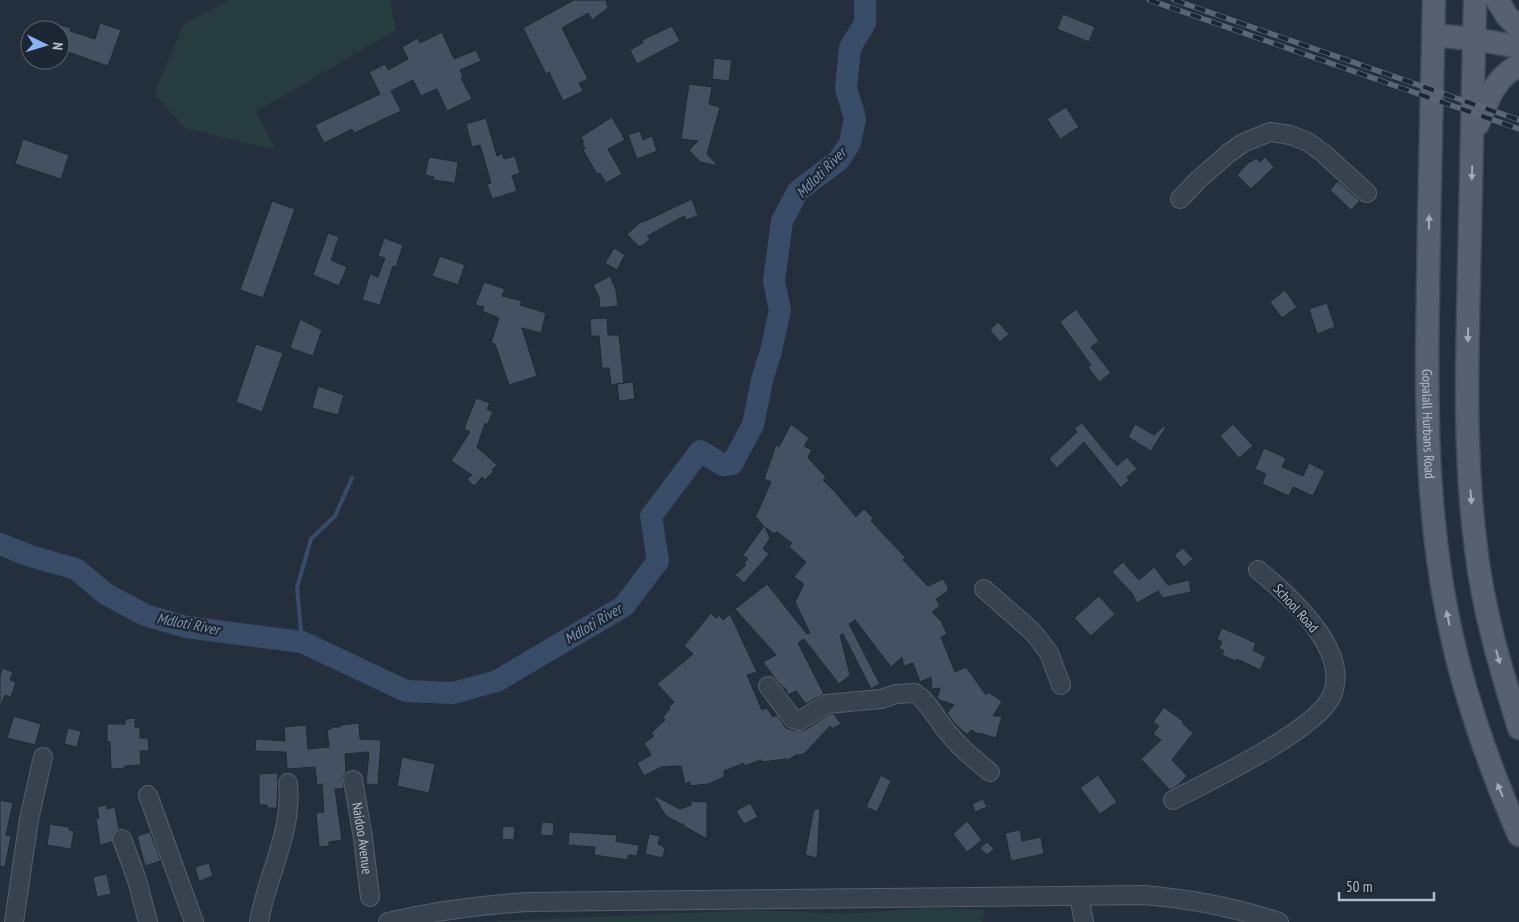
<svg xmlns="http://www.w3.org/2000/svg" width="1519" height="922" font-family="'PT Sans Narrow',sans-serif">
<rect width="100%" height="100%" fill="#242f3e"/>
<g fill="#263c3f">
<polygon points="229,0 390,0 396,30 256,112 276,150 185,128 154,94 183,25"/>
<polygon points="925,908 985,910 982,922 474,922 758,910 847,914"/>
</g>
<g fill="none" stroke-linecap="round" stroke-linejoin="round">
<polyline stroke="#394c67" stroke-width="4" points="302,642 297,588 311,539 335,516 352,478"/>
<polyline stroke="#394c67" stroke-width="22" points="0,544 30,556 76,569 106,594 145,615 186,627 302,642 406,691 453,693 497,681 624,606 658,561 651,516 700,451 723,465 732,464 753,425 762,380 771,351 780,310 774,281 782,221 798,191 839,160 850,143 855,118 846,88 850,48 865,23 865,0"/>
</g>
<g fill="#455162" stroke="#1f2835">
<polygon points="574,0 606,0 608,8 592,20 588,13 562,28 588,79 579,83 583,91 563,101 549,72 546,74 523,28"/>
<polygon points="1063,14 1095,27 1089,42 1057,29"/>
<polygon points="100,23 121,30 108,66 65,51 64,57 60,56 60,25 71,28 70,31 95,39"/>
<polygon points="672,26 680,41 637,64 630,50 643,43 642,40"/>
<polygon points="442,32 454,59 476,50 481,61 460,70 463,77 461,78 472,99 447,111 437,89 421,96 413,80 391,91 401,111 354,133 352,129 324,143 315,125 380,94 369,72 385,64 388,70 408,59 402,47 418,38 420,43"/>
<polygon points="714,58 732,60 729,81 712,79"/>
<polygon points="689,84 712,87 709,104 720,107 707,154 718,166 700,162 689,150 698,141 681,139"/>
<polygon points="1066,107 1079,127 1060,139 1047,119"/>
<polygon points="612,117 625,140 608,149 622,174 606,183 600,173 597,174 583,150 585,149 582,143 584,142 581,137"/>
<polygon points="486,118 497,156 502,154 504,159 515,156 520,173 512,176 517,191 492,199 487,184 491,183 480,145 472,147 466,124"/>
<polygon points="640,131 643,140 652,136 657,151 637,159 628,135"/>
<polygon points="23,139 69,155 61,179 15,164"/>
<polygon points="429,157 458,162 455,183 433,180 434,177 425,175"/>
<polygon points="1265,157 1274,167 1251,189 1237,175 1250,161 1251,162 1256,158 1260,162"/>
<polygon points="1338,181 1360,201 1351,210 1330,190"/>
<polygon points="692,199 698,216 686,220 684,216 647,236 650,239 642,246 638,246 627,234 642,221 643,222"/>
<polygon points="272,201 295,209 263,298 240,290"/>
<polygon points="328,233 339,237 331,260 347,267 339,286 313,275"/>
<polygon points="384,238 403,245 396,267 393,266 380,305 362,300 370,274 378,277 385,258 378,256"/>
<polygon points="614,248 625,255 617,270 605,263"/>
<polygon points="440,256 465,265 458,285 432,276"/>
<polygon points="610,276 616,290 618,306 600,308 599,297 593,285"/>
<polygon points="484,282 505,289 502,296 522,301 520,305 546,313 541,333 522,328 537,376 509,385 495,344 491,343 499,318 482,311 484,307 475,305"/>
<polygon points="1285,290 1297,307 1282,318 1270,302"/>
<polygon points="1327,303 1335,327 1317,334 1309,309"/>
<polygon points="1076,309 1099,341 1091,347 1111,373 1099,382 1088,367 1091,365 1060,322"/>
<polygon points="607,318 608,335 619,335 624,383 611,385 609,368 602,368 599,336 591,336 590,319"/>
<polygon points="300,319 322,330 313,356 290,348"/>
<polygon points="998,322 1009,334 1000,342 990,330"/>
<polygon points="256,344 283,353 262,412 236,402"/>
<polygon points="633,382 635,399 619,401 617,384"/>
<polygon points="318,386 344,395 338,415 312,408"/>
<polygon points="476,398 490,403 487,409 493,412 487,425 485,423 477,447 497,465 492,470 494,471 485,480 482,477 474,486 467,479 472,475 451,461 470,432 464,429"/>
<polygon points="1082,423 1117,466 1127,457 1137,469 1127,477 1129,480 1121,488 1084,442 1057,468 1049,459 1077,432 1074,428"/>
<polygon points="791,424 809,438 804,446 812,450 808,458 826,477 823,480 837,494 856,517 864,509 873,518 871,521 905,557 903,560 928,586 943,579 948,587 948,591 936,599 940,606 932,612 941,621 947,634 941,637 955,672 966,667 986,695 988,692 1002,701 993,716 1002,716 996,738 979,733 978,734 971,730 967,735 955,724 947,713 954,705 937,699 940,688 932,689 931,677 920,682 913,663 904,666 902,657 891,667 855,620 849,624 880,684 871,689 843,634 840,635 850,675 839,684 804,639 798,643 824,694 806,704 796,691 788,695 785,688 783,688 774,677 763,662 776,655 735,609 767,584 807,634 810,633 795,602 804,584 794,577 806,562 789,547 792,543 777,532 774,534 765,527 770,538 763,549 769,554 744,583 735,575 746,565 744,563 748,559 743,555 764,526 758,520 759,519 755,518 771,482 764,479 776,445 779,447"/>
<polygon points="1135,424 1154,435 1164,426 1166,427 1151,451 1128,437"/>
<polygon points="1233,424 1253,446 1239,458 1220,436"/>
<polygon points="1264,448 1286,458 1282,467 1303,476 1309,463 1325,471 1313,496 1293,487 1289,496 1262,484 1266,474 1255,469"/>
<polygon points="1183,548 1193,559 1184,567 1174,555"/>
<polygon points="1123,562 1139,580 1154,567 1168,585 1189,580 1191,592 1163,598 1158,591 1137,603 1132,593 1112,572"/>
<polygon points="1099,596 1115,614 1091,636 1074,618"/>
<polygon points="711,613 716,618 719,615 723,620 730,614 757,672 747,675 762,710 767,708 773,717 777,715 786,728 796,731 805,730 830,714 834,714 841,724 832,729 830,726 805,753 798,756 798,754 786,761 786,759 762,762 761,760 744,766 744,763 724,771 724,777 708,784 690,786 690,782 685,784 681,766 661,767 644,776 637,763 651,755 644,743 654,736 651,733 665,720 663,717 670,709 669,707 674,702 657,684 693,654 684,646"/>
<polygon points="1222,628 1256,643 1253,650 1266,657 1260,670 1237,659 1235,661 1222,655 1224,651 1219,648 1222,642 1217,639"/>
<polygon points="2,668 13,672 10,680 16,682 11,697 5,695 1,705 0,705 0,676"/>
<polygon points="1164,707 1184,722 1182,723 1193,733 1172,760 1187,776 1177,786 1170,790 1141,759 1161,740 1153,734 1159,726 1153,722"/>
<polygon points="14,716 41,724 35,745 7,738"/>
<polygon points="135,718 135,727 140,727 140,738 148,738 149,751 140,751 141,765 125,766 125,768 111,769 110,742 107,742 107,724 125,724 125,719"/>
<polygon points="359,723 360,739 381,740 378,785 366,784 369,752 345,754 346,772 343,777 344,788 335,789 342,840 329,842 329,846 319,847 316,813 324,812 322,784 317,785 315,767 287,769 286,752 255,751 256,739 285,741 284,727 306,725 308,749 329,747 327,730 331,729 331,727 340,727 340,725"/>
<polygon points="68,728 81,731 77,747 64,744"/>
<polygon points="402,757 435,764 429,793 397,786"/>
<polygon points="278,773 277,808 267,808 267,805 259,805 259,774"/>
<polygon points="881,775 891,781 877,812 866,807"/>
<polygon points="1098,775 1117,802 1100,814 1080,788"/>
<polygon points="653,795 680,809 691,805 691,801 707,802 707,839 684,826 683,824 681,824 666,816"/>
<polygon points="983,799 987,807 975,812 972,804"/>
<polygon points="0,800 13,803 6,835 11,836 5,867 0,866"/>
<polygon points="750,803 758,817 744,824 736,811"/>
<polygon points="106,805 107,809 115,807 119,829 114,833 112,842 100,845 96,819 99,818 97,807"/>
<polygon points="814,809 820,809 817,858 805,855"/>
<polygon points="967,821 982,840 967,852 953,834"/>
<polygon points="542,822 554,823 553,836 540,835"/>
<polygon points="50,824 69,827 69,830 74,831 71,849 47,845"/>
<polygon points="503,826 515,827 514,840 502,839"/>
<polygon points="1020,830 1022,841 1041,837 1044,854 1011,861 1005,833"/>
<polygon points="150,832 161,861 145,866 137,836"/>
<polygon points="569,832 617,835 616,841 618,842 639,845 637,856 628,855 628,860 594,855 595,847 568,845"/>
<polygon points="649,834 660,836 658,844 665,848 663,858 645,854"/>
<polygon points="987,842 994,849 987,855 980,848"/>
<polygon points="209,863 213,876 199,881 195,867"/>
<polygon points="107,874 111,894 97,897 93,877"/>
</g>
<g fill="none" stroke-linecap="round" stroke-linejoin="round">
<g stroke="#565f6c" stroke-width="20">
<g id="minor">
<polyline points="1180,199 1199,179 1229,153 1243,143 1270,132 1290,135 1308,142 1323,153 1367,193"/>
<polyline points="984,589 1033,632 1049,653 1061,685"/>
<path d="M768 686 793 719 799 721 827 704 881 699 896 694 915 693C930 703 938 722 950 735 961 749 976 761 990 772"/>
<path id="s1" d="M353 780 363 838 370 897"/>
<polyline points="148,795 194,922"/>
<path d="M1173 800C1209 781 1315 731 1331 697 1353 652 1289 595 1258 570"/>
<polyline points="122,839 137,880 148,922"/>
<polyline points="1079,896 1084,922"/>
<polyline points="14,922 29,819 43,757"/>
<path d="M259 922C267 874 293 833 288 783"/>
<path d="M388 922C434 911 480 905 527 902L1144 895C1191 899 1234 907 1279 922"/>
</g>
</g>
<g stroke="#414a57" stroke-width="25">
<g id="major">
<path id="s2" d="M1434 0C1432 98 1429 196 1428 294 1426 402 1426 506 1447 613 1462 690 1488 764 1519 835"/>
<path d="M1475 0C1473 91 1471 182 1469 272 1467 365 1464 457 1476 548 1483 610 1501 669 1519 728"/>
<polyline points="1497,0 1507,16 1519,28"/>
<polyline points="1433,35 1474,39 1519,47"/>
<path d="M1478 124C1488 99 1494 79 1519 65"/>
</g>
</g>
<use href="#minor" stroke="#38414e" stroke-width="18"/>
<use href="#major" stroke="#56606e" stroke-width="22"/>
<g stroke="#5a6575" stroke-width="5.5">
<g id="rail">
<polyline points="1149,0 1519,129"/>
<polyline points="1174,0 1519,120"/>
</g>
</g>
<use href="#rail" stroke="#1d2633" stroke-width="4" stroke-dasharray="11" stroke-linecap="butt"/>
</g>
<defs><path id="oneway-solid" d="M-6-.8H1V-3.2L6.5 0L1 3.2V.8H-6Z" transform="scale(1.25)"/></defs>
<g fill="#a1aab7">
<use href="#oneway-solid" transform="translate(1472 173) rotate(92)"/>
<use href="#oneway-solid" transform="translate(1429 222) rotate(-89)"/>
<use href="#oneway-solid" transform="translate(1468 335) rotate(92)"/>
<use href="#oneway-solid" transform="translate(1471 497) rotate(85)"/>
<use href="#oneway-solid" transform="translate(1448 618) rotate(-102)"/>
<use href="#oneway-solid" transform="translate(1498 657) rotate(75)"/>
<use href="#oneway-solid" transform="translate(1500 790) rotate(-113)"/>
</g>
<g text-anchor="middle" stroke-width="4.5" stroke-linejoin="round" paint-order="stroke">
<g font-size="14" fill="#b4bcc9" stroke="#1d2633">
<text dy="5" stroke="none"><textPath href="#s2" startOffset="424">Gopalall Hurbans Road</textPath></text>
<text transform="translate(1296 608) rotate(48)" y="5">School Road</text>
<text dy="5" stroke="none"><textPath href="#s1" startOffset="59">Naidoo Avenue</textPath></text>
</g>
<g font-size="15" font-style="italic" fill="#7c92b1" stroke="#1d2633">
<text transform="translate(821 173) rotate(-45)" y="5">Mdloti River</text>
<text transform="translate(188 624) rotate(11)" y="5">Mdloti River</text>
<text transform="translate(593 624) rotate(-31)" y="5">Mdloti River</text>
</g>
</g>
<g transform="translate(45 45) rotate(95)"><circle r="24" fill="#1d2633" stroke="#59626f"/>
<path d="M0-4L9 19L0 12L-9 19Z" fill="#8ab4f8"/>
<text y="-8" font-size="14" font-weight="bold" text-anchor="middle" fill="#b4bcc9">N</text>
</g>
<path d="M1339 892v8h95v-8" fill="none" stroke="#b4bcc9" stroke-width="2.5"/>
<text x="1346" y="892" font-size="15" fill="#b4bcc9" stroke="#1d2633" stroke-width="4" paint-order="stroke">50 m</text>
</svg>
